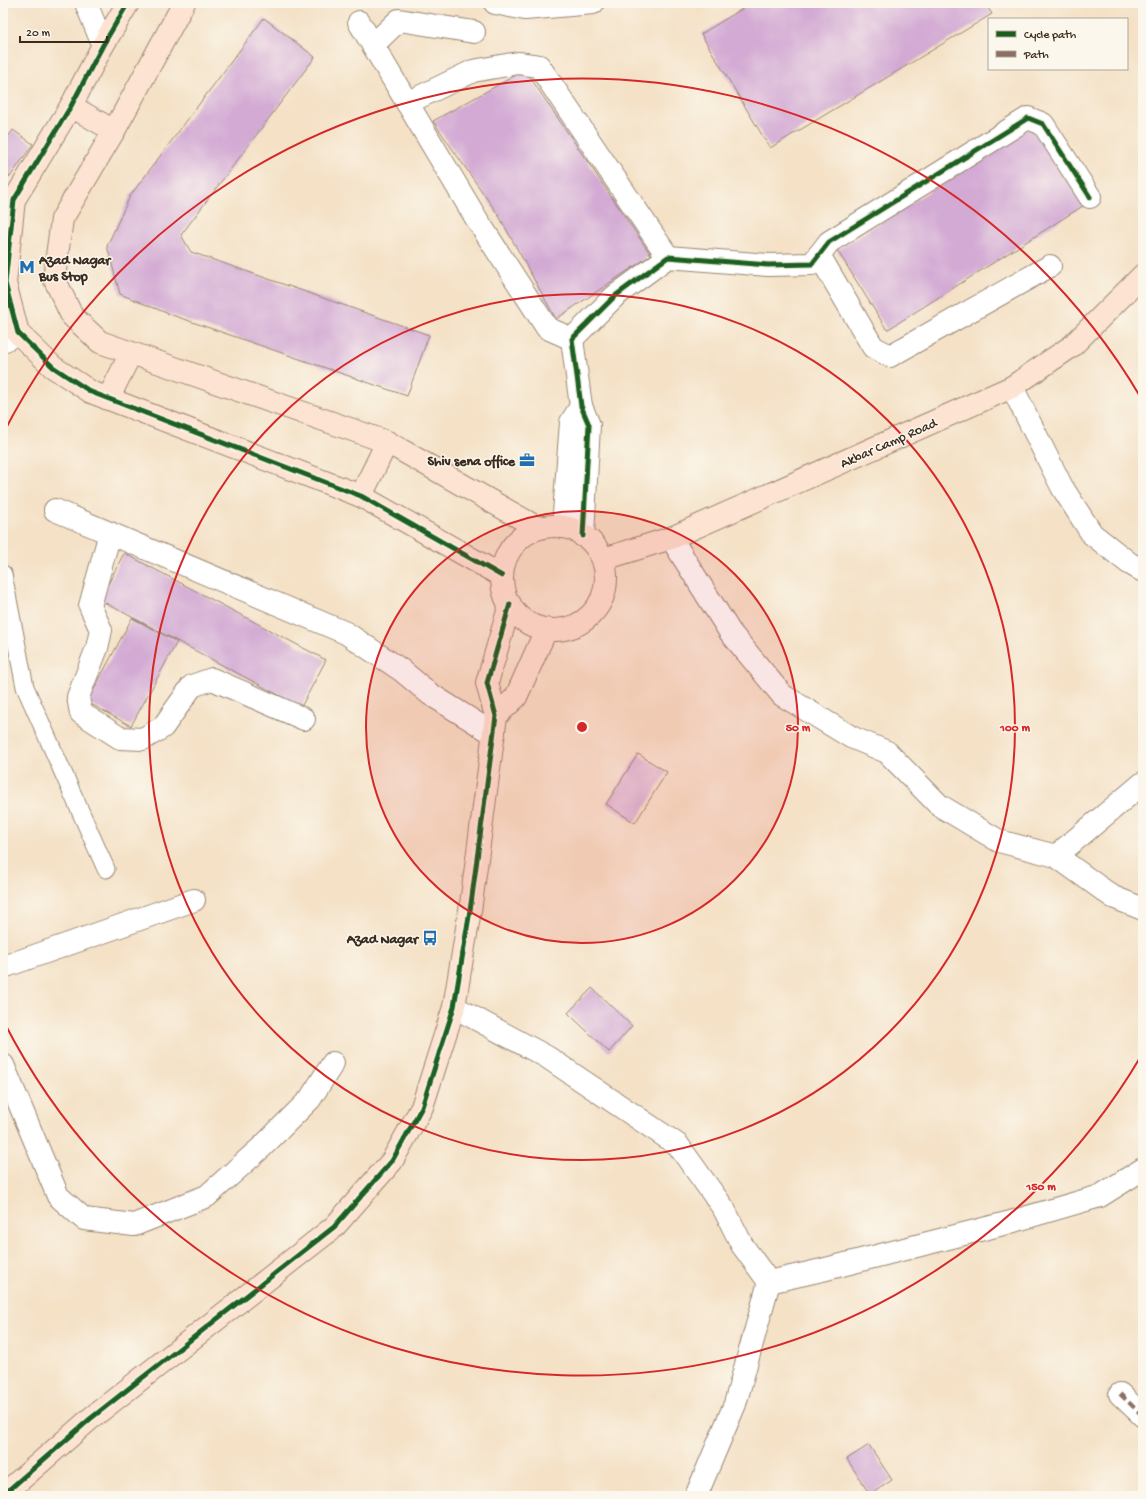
<svg xmlns="http://www.w3.org/2000/svg" width="1146" height="1499" font-family="'Gochi Hand',sans-serif">
<rect width="100%" height="100%" fill="#fbf7ec"/>
<filter id="ink" filterUnits="userSpaceOnUse"><feTurbulence type="fractalNoise" baseFrequency=".025" numOctaves="2"/><feDisplacementMap in="SourceGraphic" scale="8" xChannelSelector="R" yChannelSelector="G"/><feConvolveMatrix kernelMatrix="1 2 1 2 8 2 1 2 1" color-interpolation-filters="sRGB"/></filter>
<filter id="wash" filterUnits="userSpaceOnUse"><feTurbulence type="fractalNoise" baseFrequency=".012" numOctaves="4" result="noise"/><feDisplacementMap in="SourceGraphic" scale="16" xChannelSelector="R" yChannelSelector="G"/><feGaussianBlur stdDeviation="0.9" result="paint"/><feColorMatrix in="noise" values="0 0 0 0 0 0 0 0 0 0 0 0 0 0 0 0 0 1.4 0 .05"/><feComposite in="paint" operator="in"/></filter>
<g filter="url(#wash)">
<rect width="100%" height="100%" fill="#f4e1c6"/>
<g id="blocks">
<g fill="#d3aad4">
<polygon points="752,3 985,3 992,14 770,148 701,34"/>
<polygon points="264,18 315,57 181,235 191,252 429,335 407,396 169,314 120,294 107,246 130,196"/>
<polygon points="525,70 651,255 556,319 499,216 433,121"/>
<polygon points="1035,124 1086,204 887,330 837,250"/>
<polygon points="13,130 33,144 10,177 3,172 3,144"/>
<polygon points="124,553 326,660 301,707 100,600"/>
<polygon points="132,618 177,642 131,726 87,702"/>
<polygon points="638,754 667,772 635,823 606,804"/>
<polygon points="592,988 632,1026 609,1052 568,1013"/>
<polygon points="869,1445 892,1480 870,1495 847,1459"/>
</g>
</g>
</g>
<g filter="url(#ink)">
<use href="#blocks" fill-opacity="0" stroke="#988672" stroke-width="1"/>
<g fill="none" stroke-linecap="round" stroke-linejoin="round">
<g stroke="#988672" stroke-width="19">
<polyline id="lane" points="3,574 25,687 106,869"/>
</g>
<g stroke="#988672" stroke-width="24">
<g id="street">
<polyline points="86,3 103,45"/>
<polyline points="495,3 525,9 593,3"/>
<polyline points="359,22 476,218 547,328 572,339"/>
<polyline points="373,45 399,20 474,32"/>
<polyline points="407,103 473,71 518,63 539,66 668,257"/>
<polyline points="819,255 873,347 890,356 1050,266"/>
<polyline points="3,341 18,333"/>
<polyline points="1012,387 1062,487 1092,534 1129,563 1143,571"/>
<polyline points="55,510 346,633 401,670 430,694 494,734"/>
<polyline points="563,527 571,422 581,406"/>
<polyline points="110,533 90,606 101,630 97,648 78,697 81,713 120,738 143,739 163,727 192,686 212,679 304,719"/>
<polyline points="583,536 589,425 581,406 572,339 615,296 668,257 768,265 812,264 829,242 1028,118 1043,124 1090,197"/>
<polyline points="671,538 730,632 782,695 851,737 887,752 939,805 999,841 1056,856 1113,897 1143,909"/>
<polyline points="1056,856 1143,783"/>
<polyline points="3,967 194,900"/>
<polyline points="454,1007 547,1057 678,1145 724,1209 742,1245 769,1282 822,1270 1007,1223 1100,1196 1143,1169"/>
<polyline points="3,1065 58,1196 84,1219 134,1225 207,1196 263,1146 310,1099 333,1063"/>
<polyline points="1120,1394 1143,1416"/>
<polyline points="696,1496 735,1404 769,1282"/>
</g>
</g>
<g stroke="#988672" stroke-width="24">
<g id="secondary">
<polyline points="128,3 103,45 71,106 14,200 5,283 18,333 53,367 91,392 361,496 502,576"/>
<polyline points="184,3 114,131 62,219 54,278 72,316 100,342 387,442 538,528"/>
<polyline points="71,106 114,131"/>
<polyline points="108,399 131,353"/>
<polyline points="361,496 387,442"/>
<circle cx="554" cy="578" r="52"/>
<polyline points="604,559 671,538 1012,387 1072,346 1143,275"/>
<polyline points="496,716 516,697 546,630"/>
<polyline points="3,1495 90,1419 334,1227 392,1161 422,1107 454,1007 471,904 496,716 487,683 510,604"/>
</g>
</g>
<use href="#lane" stroke="#fff" stroke-width="17"/>
<use href="#street" stroke="#fff" stroke-width="22"/>
<use href="#secondary" stroke="#fde3d1" stroke-width="22"/>
<polyline stroke="#8d6e63" stroke-width="4" stroke-dasharray="8 4" stroke-linecap="butt" points="1120,1394 1143,1416"/>
<g stroke="#fbf7ec" stroke-width="8">
<g id="cycleway">
<polyline points="128,3 103,45 71,106 14,200 5,283 18,333 53,367 91,392 361,496 502,576"/>
<polyline points="583,536 589,425 581,406 572,339 615,296 668,257 768,265 812,264 829,242 1028,118 1043,124 1090,197"/>
<polyline points="3,1495 90,1419 334,1227 392,1161 422,1107 454,1007 471,904 496,716 487,683 510,604"/>
</g>
</g>
<use href="#cycleway" stroke="#1b5e20" stroke-width="5"/>
</g>
</g>
<circle cx="582" cy="727" r="216" fill="#d62828" fill-opacity=".12"/>
<g fill="none" stroke="#d62828" stroke-width="2">
<circle cx="582" cy="727" r="216"/>
<circle cx="582" cy="727" r="433"/>
<path d="M1141 1056A649 649 0 0 1 4 1022M4 432A649 649 0 0 1 1141 398"/>
</g>
<defs>
<g id="metro-bare" transform="scale(1.2)"><path d="M-5.5 5V-5H-3L0 0L3-5H5.5V5H3V-.5L0 4L-3-.5V5Z" fill="#1f6fb2" stroke="#fbf7ec" stroke-width="2.5" paint-order="stroke"/></g>
<g id="office-bare" transform="scale(1.2)"><path d="M-6-3h4V-5.5h4V-3h4V5H-6ZM-1-4.5V-3h2v-1.5ZM-6 0V1H6V0Z" fill="#1f6fb2" stroke="#fbf7ec" stroke-width="2.5" paint-order="stroke"/></g>
<g id="bus-bare" transform="scale(1.2)"><path d="M-5-6H5V4H4V6H2V4H-2V6H-4V4H-5ZM-3.5-4V0h7V-4ZM-3.5 1.2v1.5H-2V1.2ZM2 1.2v1.5H3.5V1.2Z" fill="#1f6fb2" stroke="#fbf7ec" stroke-width="2.5" paint-order="stroke"/></g>
</defs>
<g fill-rule="evenodd">
<use href="#metro-bare" x="27" y="267"/>
<use href="#office-bare" x="527" y="460"/>
<use href="#bus-bare" x="430" y="938"/>
</g>
<g text-anchor="middle" stroke-width="3" stroke-linejoin="round" paint-order="stroke">
<g font-size="14" font-weight="bold" fill="#3b2a1e" stroke="#fbf7ec" text-anchor="end">
<text x="39" y="264" text-anchor="start">Azad Nagar<tspan x="39" dy="16">Bus Stop</tspan></text>
<text x="515" y="465">Shiv sena office</text>
<text x="418" y="943">Azad Nagar</text>
</g>
<g font-size="14" fill="#3b2a1e" stroke="#fbf7ec">
<text transform="translate(888 442) rotate(-24)" y="5">Akbar Camp Road</text>
</g>
</g>
<circle cx="582" cy="727" r="6" fill="#d62828" stroke="#fbf7ec" stroke-width="2"/>
<g font-size="12" text-anchor="middle" font-weight="bold" fill="#d62828" stroke="#fbf7ec" stroke-width="3" stroke-linejoin="round" paint-order="stroke">
<text x="798" y="731">50 m</text>
<text x="1015" y="731">100 m</text>
<text x="1041" y="1190">150 m</text>
</g>
<rect width="1146" height="1499" fill="none" stroke="#fbf7ec" stroke-width="16"/>
<rect x="988" y="18" width="140" height="52" fill="#fbf7ec" stroke="#aea59a"/>
<rect x="996" y="31" width="20" height="6" fill="#1b5e20" stroke="#aea59a"/>
<text x="1024" y="38" font-size="12" fill="#3b2a1e">Cycle path</text>
<rect x="996" y="51" width="20" height="6" fill="#8d6e63" stroke="#aea59a"/>
<text x="1024" y="58" font-size="12" fill="#3b2a1e">Path</text>
<path d="M20 36v6h87v-6" fill="none" stroke="#3b2a1e" stroke-width="2"/>
<text x="26" y="36" font-size="12" fill="#3b2a1e" stroke="#fbf7ec" stroke-width="3" paint-order="stroke">20 m</text>
</svg>
